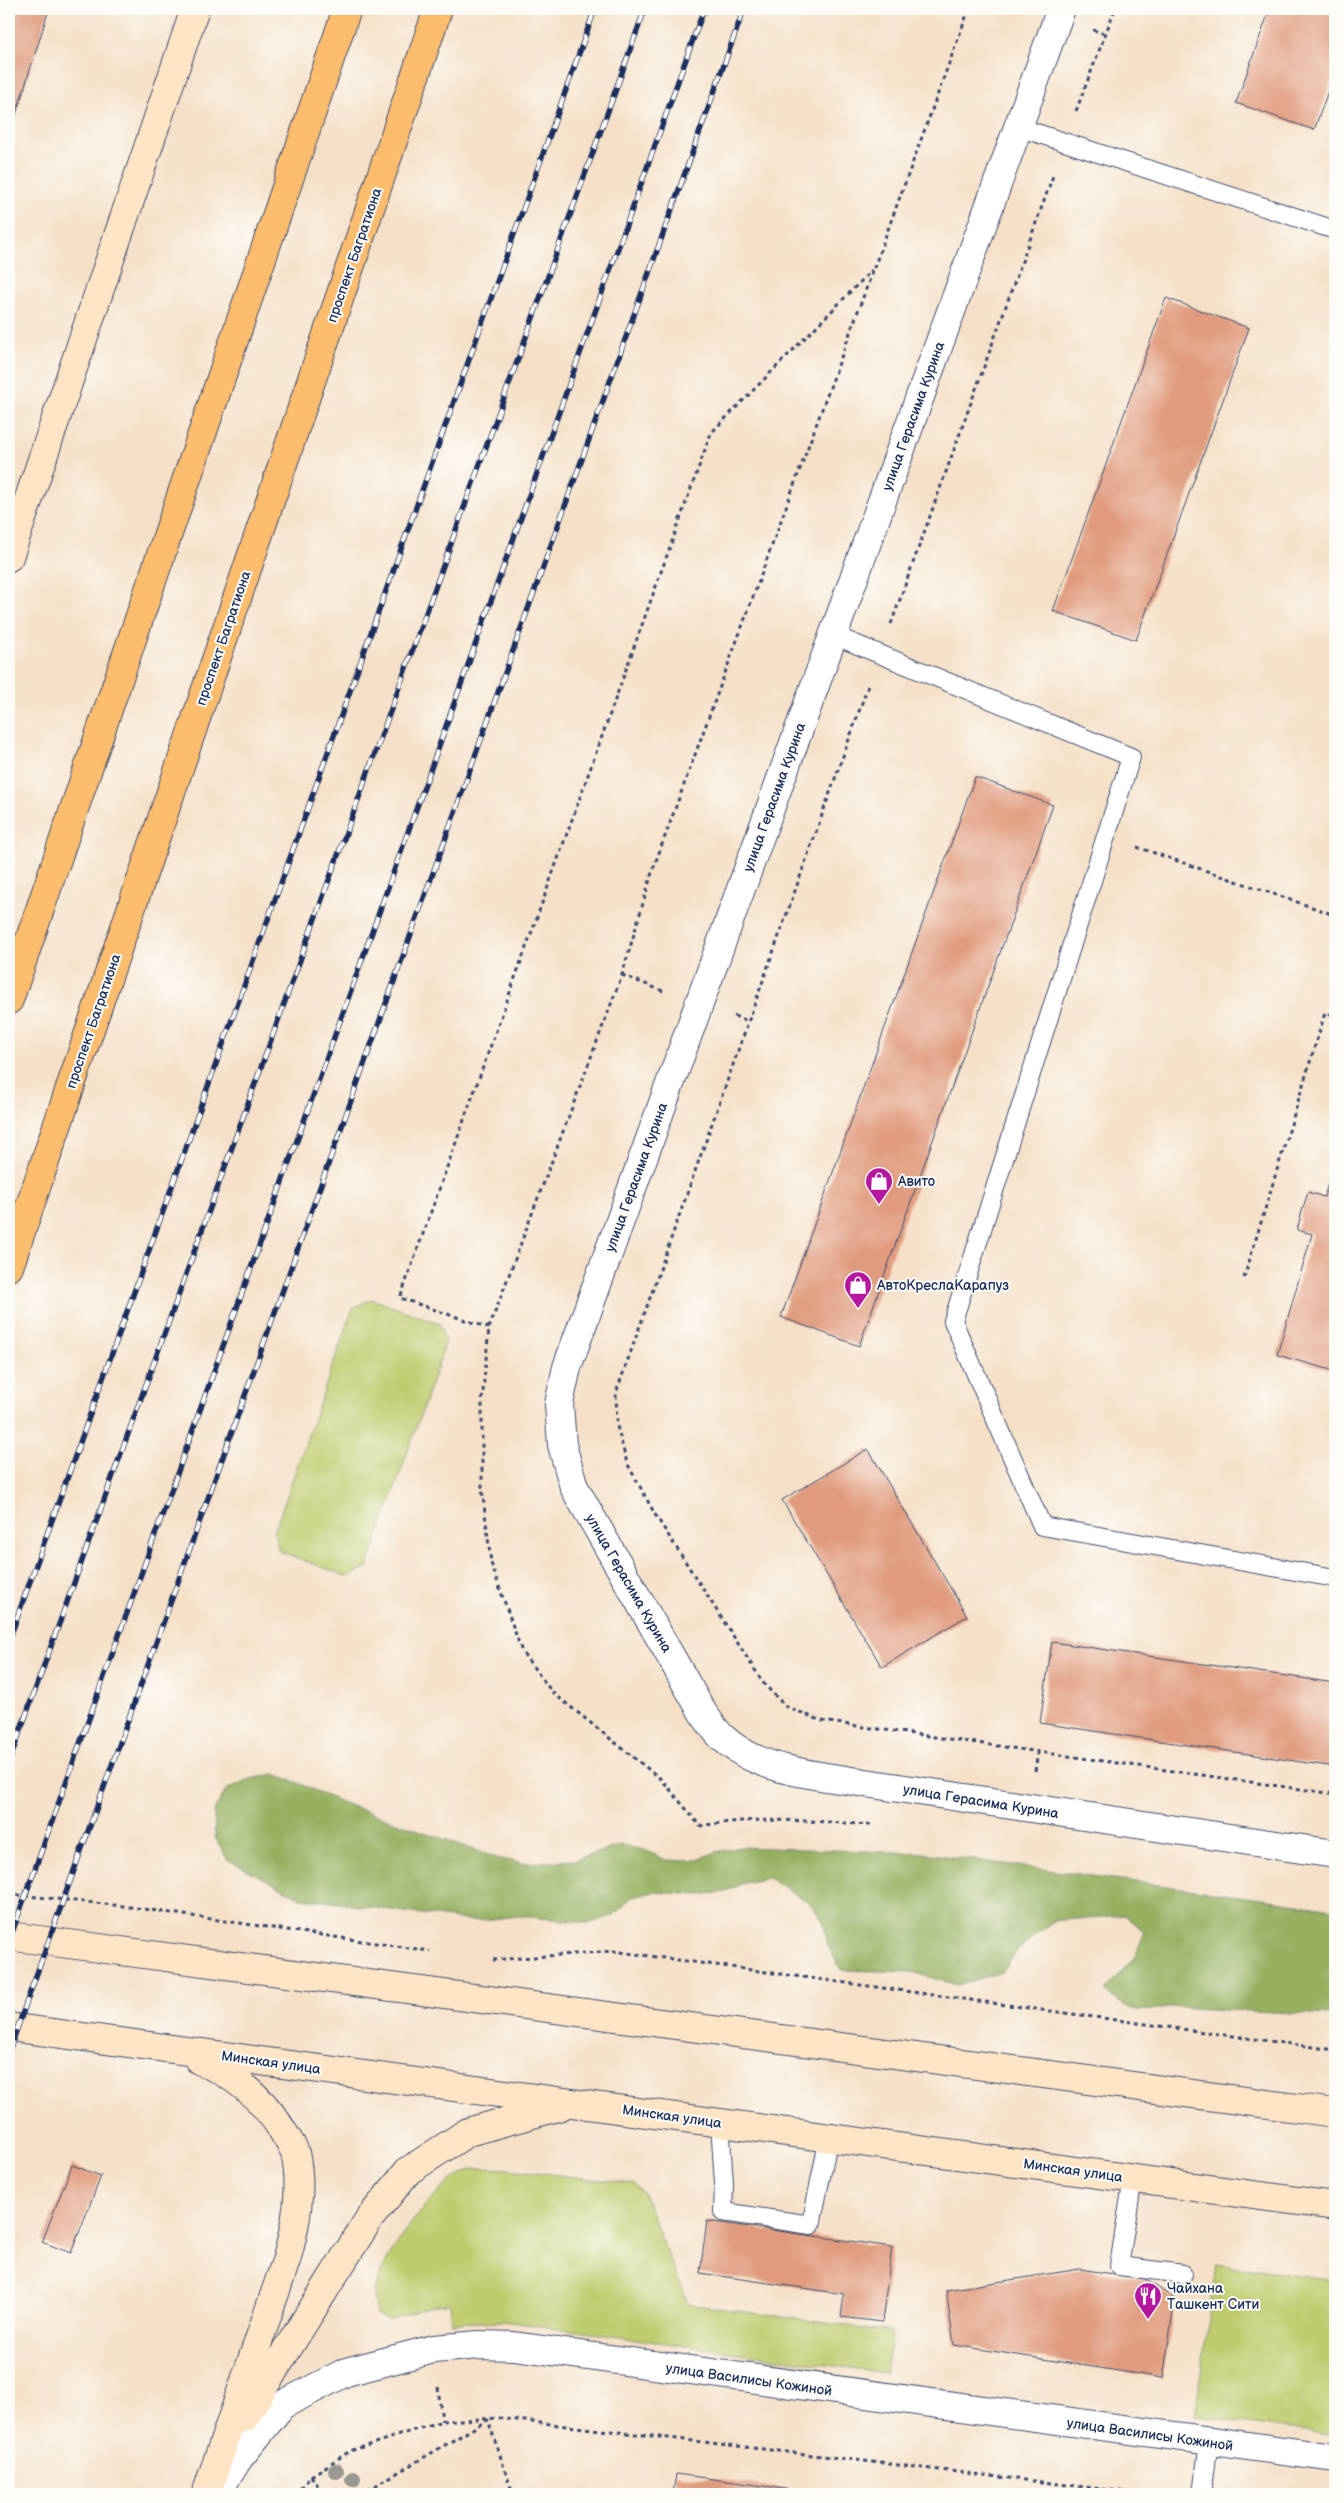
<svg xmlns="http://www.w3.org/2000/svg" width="1344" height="2503" font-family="'Balsamiq Sans',sans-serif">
<rect width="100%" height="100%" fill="#fdfcf7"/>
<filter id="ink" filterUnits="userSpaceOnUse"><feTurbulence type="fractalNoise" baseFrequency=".02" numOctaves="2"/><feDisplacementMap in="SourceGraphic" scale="10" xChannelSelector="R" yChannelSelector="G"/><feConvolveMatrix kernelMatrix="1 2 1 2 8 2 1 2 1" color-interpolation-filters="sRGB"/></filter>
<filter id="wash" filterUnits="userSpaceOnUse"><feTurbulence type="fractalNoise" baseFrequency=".0096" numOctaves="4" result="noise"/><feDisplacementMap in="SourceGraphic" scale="20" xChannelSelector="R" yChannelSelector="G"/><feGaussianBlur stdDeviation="1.12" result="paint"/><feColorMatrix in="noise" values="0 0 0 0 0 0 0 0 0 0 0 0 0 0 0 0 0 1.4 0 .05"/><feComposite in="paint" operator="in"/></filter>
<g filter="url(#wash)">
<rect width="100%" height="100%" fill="#f5e0c7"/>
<g fill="#becc6e" stroke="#6c7e66">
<polygon points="371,1299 439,1323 446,1342 367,1568 348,1577 279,1551 274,1532 353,1308"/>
<path d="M508 2169 634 2184 643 2193 688 2304 892 2332 886 2373 503 2321 452 2323 450 2303 428 2307 389 2320 376 2315C376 2307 373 2296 375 2288 386 2252 434 2183 470 2170 480 2167 497 2169 508 2169Z"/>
<polygon points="1216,2264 1335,2281 1335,2435 1195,2416"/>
</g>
<path fill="#96b061" stroke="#587060" d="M274 1774 296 1782 343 1803 500 1859 525 1863 575 1860 621 1845 645 1850 666 1860 692 1861 716 1852 741 1847 923 1853 1335 1909V2015L1167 2007C1137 2014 1128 2011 1105 1991L1136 1955 1145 1932 1125 1915 1053 1921 1017 1951 1002 1972 957 1985 911 1972 841 1970 828 1946 823 1921 809 1902 768 1878 744 1883 723 1892 700 1895 654 1892 632 1897 613 1916 590 1923 520 1916 473 1921 301 1898 227 1859 215 1837 214 1811 226 1790 250 1779Z"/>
<g id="blocks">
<g fill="#e09b7e">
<polygon points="9,9 49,9 9,137"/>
<polygon points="1270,9 1335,9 1335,72 1314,130 1236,103"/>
<polygon points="1166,298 1249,328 1136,640 1053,611"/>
<polygon points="975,777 1053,805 859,1346 781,1317"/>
<polygon points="1335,858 1335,873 1330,872"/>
<polygon points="1335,1161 1335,1371 1277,1355 1312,1234 1297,1230 1302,1211 1308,1192 1324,1197"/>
<polygon points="868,1449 967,1616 882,1667 782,1500"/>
<polygon points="1052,1642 1335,1683 1335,1767 1040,1723"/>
<polygon points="72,2165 101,2176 71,2253 42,2242"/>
<polygon points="707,2221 892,2247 882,2322 841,2317 844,2294 700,2273"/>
<polygon points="1080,2269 1145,2279 1175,2299 1163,2378 954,2345 946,2290"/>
<polygon points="676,2474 815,2493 815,2494 673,2494"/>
</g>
</g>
</g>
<g filter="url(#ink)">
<use href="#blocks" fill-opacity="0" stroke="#3c4a6e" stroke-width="1"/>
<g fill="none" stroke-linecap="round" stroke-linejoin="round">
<g stroke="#3c4a6e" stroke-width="20">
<g id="lane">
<polyline points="1018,127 1335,230"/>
<polyline points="833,635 1131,757 953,1321 1042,1526 1335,1578"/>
<polyline points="720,2122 724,2184 723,2212 811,2225 829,2137"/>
<polyline points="1133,2178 1119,2266 1183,2274"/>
<polyline points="1202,2494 1209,2442"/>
</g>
</g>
<g stroke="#3c4a6e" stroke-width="30">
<g id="street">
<path d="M1061 9 567 1367 559 1404 562 1445 574 1487 703 1713C709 1721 715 1731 723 1738 751 1764 789 1771 826 1777L1335 1854"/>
<polyline points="216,2494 239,2458 282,2405 346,2372 434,2349 479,2345 514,2346 1335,2458"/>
</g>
</g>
<g stroke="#3c4a6e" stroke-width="30">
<g id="secondary">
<polyline points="9,557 195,9"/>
<polyline points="9,1936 1335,2113"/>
<polyline points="9,2027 1335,2206"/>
<path d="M199 2060C235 2075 264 2099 284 2133 287 2139 293 2146 295 2153 303 2188 296 2224 287 2258L206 2494"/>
<polyline points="244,2418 369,2219 408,2171 468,2132 561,2106"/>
</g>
</g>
<g stroke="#3c4a6e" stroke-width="30">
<g id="primary">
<polyline points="9,1000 347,9"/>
<polyline points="9,1267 438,9"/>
</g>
</g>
<g stroke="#3c4a6e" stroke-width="3" stroke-dasharray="4 4" stroke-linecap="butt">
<polyline points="1093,30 1105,34"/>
<polyline points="1076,111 1115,9"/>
<polyline points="891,624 1054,173"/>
<polyline points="868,686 616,1393 617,1426 627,1463 656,1516 764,1684 785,1706 822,1721 1335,1794"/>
<polyline points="1137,847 1335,915"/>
<polyline points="622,975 663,991"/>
<polyline points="734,1016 748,1021"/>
<polyline points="1244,1278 1325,1013 1335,1016"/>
<polyline points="489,1328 400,1298 711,433 872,270"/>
<polyline points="1035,1771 1038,1752"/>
<path d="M871 1825C813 1821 757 1816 700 1826L662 1780 552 1692 522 1652 491 1563 482 1488V1401L489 1328 622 975 653 869 969 9"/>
<polyline points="9,1894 123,1906 430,1951"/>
<polyline points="493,1960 613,1951 1335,2050"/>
<polyline points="438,2387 442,2421"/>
<polyline points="311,2476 324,2494"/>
<polyline points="295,2494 311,2476 350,2451 442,2421 499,2418 1144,2494"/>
<polyline points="361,2494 488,2420 513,2494"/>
</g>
<use href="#lane" stroke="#fff" stroke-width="18"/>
<use href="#street" stroke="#fff" stroke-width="28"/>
<use href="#secondary" stroke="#fee5c5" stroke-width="28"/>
<use href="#primary" stroke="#fcbd6e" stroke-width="28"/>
<g stroke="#1b2f5e" stroke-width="5.5">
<g id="rail">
<polyline points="9,1640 595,9"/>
<polyline points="9,1762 645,9"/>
<polyline points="9,1941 704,9"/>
<polyline points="9,2051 744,9"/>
</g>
</g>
<use href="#rail" stroke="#fdfcf7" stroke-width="4" stroke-dasharray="11" stroke-linecap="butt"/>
</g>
<g fill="#989890">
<circle cx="336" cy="2471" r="8"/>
<circle cx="353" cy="2479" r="8"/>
</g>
</g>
<defs>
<g id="shop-pin" transform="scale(1.4375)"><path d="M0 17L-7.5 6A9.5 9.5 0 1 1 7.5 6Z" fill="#b5179e" stroke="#fdfcf7"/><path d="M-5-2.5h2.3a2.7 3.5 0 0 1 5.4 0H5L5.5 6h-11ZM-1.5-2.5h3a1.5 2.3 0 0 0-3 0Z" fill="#fff"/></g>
<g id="restaurant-pin" transform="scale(1.4375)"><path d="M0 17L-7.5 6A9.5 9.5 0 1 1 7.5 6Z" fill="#b5179e" stroke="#fdfcf7"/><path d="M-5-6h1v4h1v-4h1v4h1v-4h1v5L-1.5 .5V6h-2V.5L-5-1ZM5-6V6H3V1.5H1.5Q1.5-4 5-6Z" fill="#fff"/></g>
</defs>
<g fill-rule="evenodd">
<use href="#shop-pin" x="879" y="1181"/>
<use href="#shop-pin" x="858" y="1285"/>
<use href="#restaurant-pin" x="1148" y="2296"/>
</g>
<g text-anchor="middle" stroke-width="4" stroke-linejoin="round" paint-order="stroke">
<g font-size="14" fill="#1b2f5e" stroke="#fdfcf7">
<text transform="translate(354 255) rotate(-71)" y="5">проспект Багратиона</text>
<text transform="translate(913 416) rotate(-70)" y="5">улица Герасима Курина</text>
<text transform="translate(223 638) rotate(-71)" y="5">проспект Багратиона</text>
<text transform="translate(774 797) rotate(-70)" y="5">улица Герасима Курина</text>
<text transform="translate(93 1021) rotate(-71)" y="5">проспект Багратиона</text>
<text transform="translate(636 1177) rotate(-70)" y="5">улица Герасима Курина</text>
<text transform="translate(629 1583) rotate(60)" y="5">улица Герасима Курина</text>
<text transform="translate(981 1801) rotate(9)" y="5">улица Герасима Курина</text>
<text transform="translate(271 2062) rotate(8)" y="5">Минская улица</text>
<text transform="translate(672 2116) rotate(8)" y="5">Минская улица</text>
<text transform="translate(1073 2170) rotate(8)" y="5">Минская улица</text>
<text transform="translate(749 2379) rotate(8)" y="5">улица Василисы Кожиной</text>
<text transform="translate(1150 2434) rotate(8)" y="5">улица Василисы Кожиной</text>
</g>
<g font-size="14" fill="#1b2f5e" stroke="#fdfcf7" text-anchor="start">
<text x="898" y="1186">Авито</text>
<text x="877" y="1290">АвтоКреслаКарапуз</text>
<text x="1167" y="2293">Чайхана<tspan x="1167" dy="16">Ташкент Сити</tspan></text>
</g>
</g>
<rect width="1344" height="2503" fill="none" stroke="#fdfcf7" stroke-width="30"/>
</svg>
